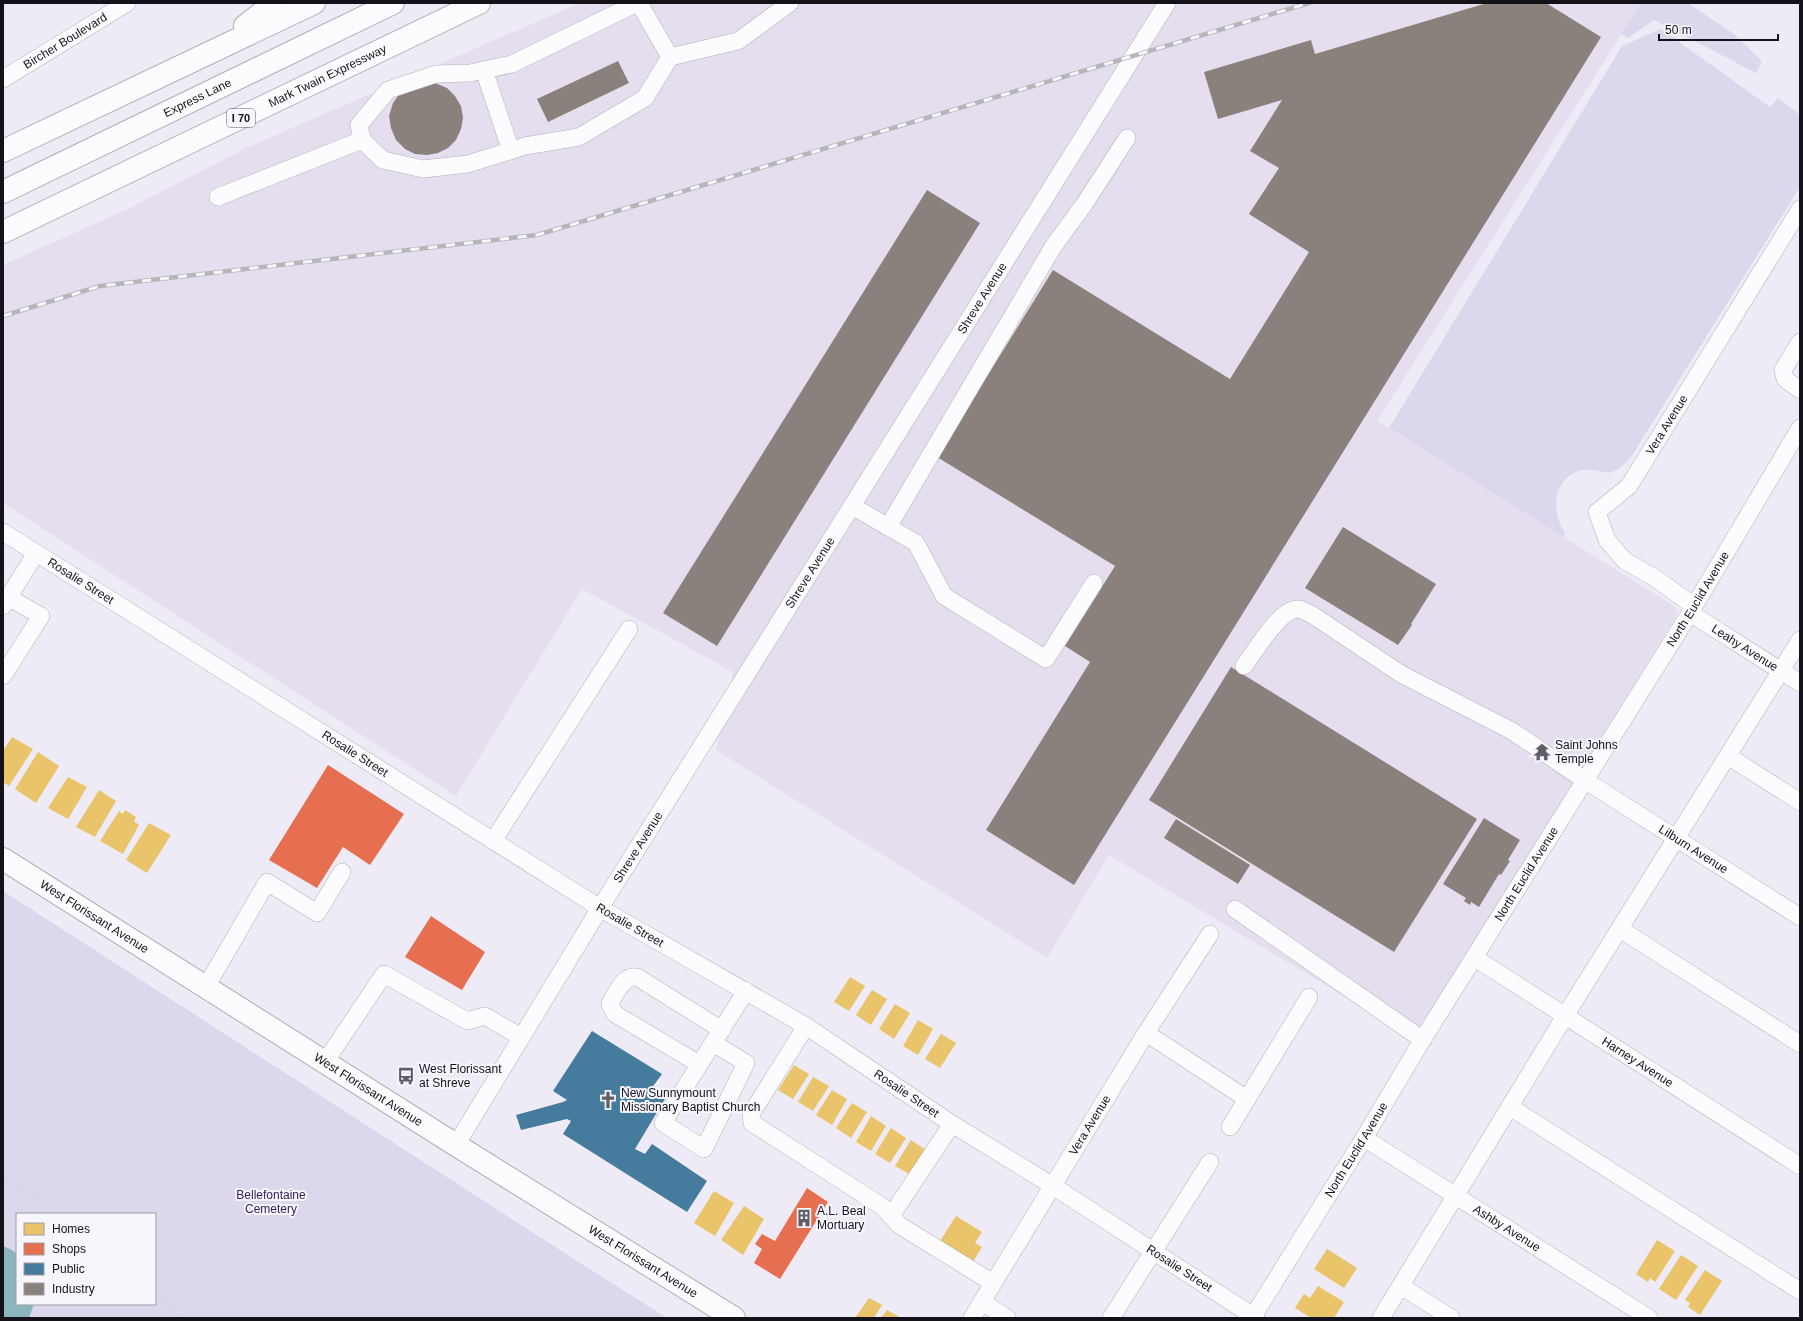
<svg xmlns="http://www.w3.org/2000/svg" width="1803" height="1321" font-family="Arial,sans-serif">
<rect width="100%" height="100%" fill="#eeebf6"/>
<polygon fill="#e5deef" points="580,3 1641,3 1377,421 1676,607 1677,615 1415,1039 1109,855 1047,958 716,750 733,672 582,589 456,796 3,503 3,265 130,208 248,147"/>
<g fill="#ddd7ed" fill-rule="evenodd">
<polygon points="1641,3 1688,3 1734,34 1762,61 1756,73 1654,20 1628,38 1621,34"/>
<path d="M1661 29 1770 107 1778 98 1800 115V187L1631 457C1624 465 1614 475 1603 472 1595 471 1589 469 1582 470 1552 478 1551 512 1565 533L1563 537 1389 428 1622 46Z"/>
<path d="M3 891 577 1261 667 1318H3ZM17 1214H155V1304H17Z"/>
</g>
<polygon fill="#8bb6bd" points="3,1246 12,1250 17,1254 17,1304 34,1304 29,1318 3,1318"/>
<g fill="#e9c46a">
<polygon points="12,737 33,749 9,786 3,782 3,751"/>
<polygon points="38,752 59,766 36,803 15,789"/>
<polygon points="68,777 87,787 68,819 48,808"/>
<polygon points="99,790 116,801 95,837 76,827"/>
<polygon points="125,810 136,817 134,821 139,825 123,854 100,841 119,811 123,814"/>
<polygon points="149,823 171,835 147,873 126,860"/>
<polygon points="850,977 865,986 849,1011 834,1002"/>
<polygon points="872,990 887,999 871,1025 856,1015"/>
<polygon points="895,1004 910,1013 894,1039 879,1029"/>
<polygon points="918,1020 933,1029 918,1055 903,1046"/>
<polygon points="941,1034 956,1043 940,1068 925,1059"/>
<polygon points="794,1065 809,1074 793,1099 778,1090"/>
<polygon points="813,1077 829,1086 813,1111 798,1102"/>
<polygon points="832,1090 847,1099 832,1125 816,1115"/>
<polygon points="852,1103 867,1112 851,1138 836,1128"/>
<polygon points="871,1116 886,1126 871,1151 856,1142"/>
<polygon points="891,1128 906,1138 890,1163 875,1154"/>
<polygon points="911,1140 926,1150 911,1175 895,1166"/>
<polygon points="714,1191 734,1203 715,1236 694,1223"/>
<polygon points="744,1206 764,1219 743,1255 721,1240"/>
<polygon points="956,1216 982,1232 975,1243 982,1247 973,1262 940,1241"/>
<polygon points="1657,1240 1675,1251 1655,1282 1650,1278 1648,1282 1636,1274"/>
<polygon points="1327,1249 1357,1268 1344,1288 1314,1269"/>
<polygon points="1681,1255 1698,1266 1676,1300 1659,1289"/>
<polygon points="1705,1270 1722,1281 1700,1315 1688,1307 1690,1303 1685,1300"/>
<polygon points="1318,1286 1344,1302 1334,1318 1311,1318 1295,1308 1304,1294 1310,1298"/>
<polygon points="869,1298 882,1305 874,1318 855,1318"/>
<polygon points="887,1310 901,1318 881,1318"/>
</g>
<g fill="#e76f51">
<polygon points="328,765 404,814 370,865 343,847 317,888 269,860"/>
<polygon points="431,916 485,952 462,990 405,957"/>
<polygon points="807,1188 828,1202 780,1279 754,1263 762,1249 755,1244 762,1234 775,1241"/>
</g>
<polygon fill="#457b9d" points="592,1031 662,1074 651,1089 665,1099 635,1149 645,1154 652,1144 707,1181 687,1212 563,1134 571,1121 567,1119 521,1130 516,1115 563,1102 567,1100 553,1091"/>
<g fill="#8a817c">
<polygon points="1487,3 1546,3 1601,37 1074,885 986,830 1090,662 1065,646 1115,566 937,457 1053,270 1230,379 1309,252 1249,214 1279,168 1250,151 1282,100 1218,119 1204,72 1311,40 1315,54"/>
<polygon points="618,61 629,83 548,122 537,99"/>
<polygon points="435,83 447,88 455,96 461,106 463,118 461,129 456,140 448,148 438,153 427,155 415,154 405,149 396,140 391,128 389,116 393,103 400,93"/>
<polygon points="927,190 980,223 717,646 663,613"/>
<polygon points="1343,527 1436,584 1411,624 1412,625 1398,645 1305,588"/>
<polygon points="1231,667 1477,819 1394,952 1149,800"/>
<polygon points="1484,818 1520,840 1508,860 1510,861 1501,875 1499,874 1479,907 1471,902 1470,905 1464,901 1466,898 1443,884"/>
<polygon points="1176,819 1250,865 1238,884 1164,838"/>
</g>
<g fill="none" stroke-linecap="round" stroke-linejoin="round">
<g stroke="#b1afb7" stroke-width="18">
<g id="minor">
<polyline points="639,3 670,57"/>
<polyline points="484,70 511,151"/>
<path id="s1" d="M3 79 127 3"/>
<polyline points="362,140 359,125 388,90 436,74 470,73 512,64 637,3"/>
<polyline points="218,197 362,140 383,160 423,169 468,164 525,146 579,137 645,98 670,57 738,41 790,3"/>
<polyline points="1800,342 1783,370 1785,379 1800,390"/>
<polyline points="852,506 916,543 944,596 1046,659 1094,583"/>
<polyline points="888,527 1053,247 1085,203 1127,138"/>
<path id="s2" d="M3 532 600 908 806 1026 952 1124 1053 1186 1256 1318"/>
<polyline points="3,606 36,553"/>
<path id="s3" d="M1694 606 1655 578 1625 561 1607 540 1597 512 1629 486 1800 209"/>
<path id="s4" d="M1690 613 1800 683"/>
<path id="s5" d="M1244 666C1255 652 1280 607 1299 609 1303 610 1308 613 1311 614L1401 674 1512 731 1586 781 1800 917"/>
<polyline points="3,676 41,616 8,597"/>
<polyline points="1728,756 1800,802"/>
<polyline points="493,841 629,629"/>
<polyline points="1235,909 1423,1040"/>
<polyline points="1620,929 1800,1044"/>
<path id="s6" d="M1475 958 1800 1166"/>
<polyline points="206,987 267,882 317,913 342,872"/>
<polyline points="806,1026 751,1114 752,1123 883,1207 899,1225 993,1283"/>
<polyline points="1146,1033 1247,1099"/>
<path d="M713 1043 746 1063 704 1149 663 1123C690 1079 718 1035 746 991"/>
<polyline points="325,1062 384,974 467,1021 485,1016 521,1037"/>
<path d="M699 1064 615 1014 610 1005 611 1001C617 992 624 974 637 977L722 1030"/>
<polyline points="1510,1107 1800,1291"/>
<polyline points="1230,1127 1309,997"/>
<path id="s7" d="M1364 1138 1649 1318"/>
<path id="s8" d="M456 1145 600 908 1167 3"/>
<polyline points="891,1216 952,1124"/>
<polyline points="1401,1286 1451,1318"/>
<polyline points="982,1302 1007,1318"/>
<path id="s9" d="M972 1318 1146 1033 1210 934"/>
<polyline points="1111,1318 1210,1162"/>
<path id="s10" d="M1252 1318 1364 1138 1421 1042 1690 613 1800 428"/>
<polyline points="1381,1318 1565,1016 1800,640"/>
</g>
</g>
<g stroke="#b1afb7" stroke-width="24">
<g id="major">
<path id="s11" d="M3 859 456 1145 734 1318"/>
</g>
</g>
<g stroke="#b1afb7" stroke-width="24">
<g id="highway">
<polyline points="245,26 274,3"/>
<polyline points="3,151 314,3"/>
<path id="s12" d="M3 192 393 3"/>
<path id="s13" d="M3 232 479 3"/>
</g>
</g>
<g stroke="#d8d7da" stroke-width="2.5" stroke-dasharray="2 3" stroke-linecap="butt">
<polyline points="3,1178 47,1202 63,1214"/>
<polyline points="155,1292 181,1318"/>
</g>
<use href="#minor" stroke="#fcfcfe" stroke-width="17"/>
<use href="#major" stroke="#fcfcfe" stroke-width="22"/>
<use href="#highway" stroke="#fcfcfe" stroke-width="22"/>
<g stroke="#b7b5b9" stroke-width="4.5">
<polyline id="rail" points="3,316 100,286 537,235 1309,3"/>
</g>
<use href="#rail" stroke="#f8f6fd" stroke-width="3" stroke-dasharray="9" stroke-linecap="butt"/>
</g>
<defs>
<g id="temple-bare" transform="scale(1.38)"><path d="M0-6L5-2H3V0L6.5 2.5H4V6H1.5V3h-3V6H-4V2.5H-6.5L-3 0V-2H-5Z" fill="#605e66" stroke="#f8f6fd" stroke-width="2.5" paint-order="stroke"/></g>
<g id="bus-bare" transform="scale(1.38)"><path d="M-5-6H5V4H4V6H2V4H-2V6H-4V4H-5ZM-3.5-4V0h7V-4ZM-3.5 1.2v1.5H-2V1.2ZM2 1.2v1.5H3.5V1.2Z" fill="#605e66" stroke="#f8f6fd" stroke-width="2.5" paint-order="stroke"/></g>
<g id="church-bare" transform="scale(1.38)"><path d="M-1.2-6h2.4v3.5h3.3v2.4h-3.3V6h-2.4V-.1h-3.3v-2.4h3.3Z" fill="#605e66" stroke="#f8f6fd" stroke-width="2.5" paint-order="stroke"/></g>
<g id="building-bare" transform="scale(1.38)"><path d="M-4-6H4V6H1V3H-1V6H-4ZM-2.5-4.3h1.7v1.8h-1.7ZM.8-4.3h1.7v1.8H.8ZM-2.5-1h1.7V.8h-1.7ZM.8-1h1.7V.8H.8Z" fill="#605e66" stroke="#f8f6fd" stroke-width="2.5" paint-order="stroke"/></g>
</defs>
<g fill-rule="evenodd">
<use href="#temple-bare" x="1542" y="752"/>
<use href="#bus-bare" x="406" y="1076"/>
<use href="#church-bare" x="608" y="1100"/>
<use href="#building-bare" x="804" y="1218"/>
</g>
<g text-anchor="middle" stroke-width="4" stroke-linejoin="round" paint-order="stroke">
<rect fill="#f8f6fd" stroke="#58565d" stroke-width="1" x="227" y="109" width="28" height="18" rx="3"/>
<g font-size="11" font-weight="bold" fill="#141218">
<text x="241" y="122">I 70</text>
</g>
<g font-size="12" fill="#141218" stroke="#f8f6fd">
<text dy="4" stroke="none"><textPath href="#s1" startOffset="73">Bircher Boulevard</textPath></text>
<text dy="4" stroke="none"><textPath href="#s13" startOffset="360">Mark Twain Expressway</textPath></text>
<text dy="4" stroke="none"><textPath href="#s12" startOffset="216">Express Lane</textPath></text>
<text dy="4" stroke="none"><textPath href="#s8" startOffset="997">Shreve Avenue</textPath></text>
<text dy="4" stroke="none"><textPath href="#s3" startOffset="253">Vera Avenue</textPath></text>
<text dy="4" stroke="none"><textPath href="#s8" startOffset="673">Shreve Avenue</textPath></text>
<text dy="4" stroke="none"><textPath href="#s2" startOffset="92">Rosalie Street</textPath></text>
<text dy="4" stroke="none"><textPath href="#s10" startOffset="846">North Euclid Avenue</textPath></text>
<text dy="4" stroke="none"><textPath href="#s4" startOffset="65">Leahy Avenue</textPath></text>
<text dy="4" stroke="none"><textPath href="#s2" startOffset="416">Rosalie Street</textPath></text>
<text dy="4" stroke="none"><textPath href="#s8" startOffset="349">Shreve Avenue</textPath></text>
<text dy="4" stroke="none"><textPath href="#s5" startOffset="544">Lilburn Avenue</textPath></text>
<text dy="4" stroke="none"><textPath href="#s10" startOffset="522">North Euclid Avenue</textPath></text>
<text dy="4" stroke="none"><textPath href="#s11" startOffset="108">West Florissant Avenue</textPath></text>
<text dy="4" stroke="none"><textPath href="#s2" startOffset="740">Rosalie Street</textPath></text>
<text dy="4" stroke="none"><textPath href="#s6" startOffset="193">Harney Avenue</textPath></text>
<text dy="4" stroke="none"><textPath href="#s11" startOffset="432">West Florissant Avenue</textPath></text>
<text dy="4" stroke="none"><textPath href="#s2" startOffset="1064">Rosalie Street</textPath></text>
<text dy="4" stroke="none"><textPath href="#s9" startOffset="226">Vera Avenue</textPath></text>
<text dy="4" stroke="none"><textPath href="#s10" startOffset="198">North Euclid Avenue</textPath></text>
<text dy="4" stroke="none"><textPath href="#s7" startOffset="169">Ashby Avenue</textPath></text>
<text dy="4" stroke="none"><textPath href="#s11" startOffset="756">West Florissant Avenue</textPath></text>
<text dy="4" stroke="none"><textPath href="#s2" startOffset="1388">Rosalie Street</textPath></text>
</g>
<g font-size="12" fill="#141218" stroke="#f8f6fd" text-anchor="start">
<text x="1555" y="749">Saint Johns<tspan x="1555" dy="14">Temple</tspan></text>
<text x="419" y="1073">West Florissant<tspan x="419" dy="14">at Shreve</tspan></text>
<text x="621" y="1097">New Sunnymount<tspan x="621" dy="14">Missionary Baptist Church</tspan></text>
<text x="817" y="1215">A.L. Beal<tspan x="817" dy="14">Mortuary</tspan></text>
</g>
<g font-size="12" fill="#372157" stroke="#f8f6fd">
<text x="271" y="1199">Bellefontaine<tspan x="271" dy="14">Cemetery</tspan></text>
</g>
</g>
<rect width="1803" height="1321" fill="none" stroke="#141218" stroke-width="8"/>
<rect x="16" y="1213" width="140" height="92" fill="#f8f6fd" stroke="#9d9ba1"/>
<rect x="24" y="1223" width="20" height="12" fill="#e9c46a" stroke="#9d9ba1"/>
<text x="52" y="1233" font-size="12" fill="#141218">Homes</text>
<rect x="24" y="1243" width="20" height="12" fill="#e76f51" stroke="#9d9ba1"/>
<text x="52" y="1253" font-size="12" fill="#141218">Shops</text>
<rect x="24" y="1263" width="20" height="12" fill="#457b9d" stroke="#9d9ba1"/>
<text x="52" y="1273" font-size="12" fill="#141218">Public</text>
<rect x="24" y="1283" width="20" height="12" fill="#8a817c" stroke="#9d9ba1"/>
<text x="52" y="1293" font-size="12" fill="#141218">Industry</text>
<path d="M1659 34v6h119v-6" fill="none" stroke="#141218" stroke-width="2"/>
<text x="1665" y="34" font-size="12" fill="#141218" stroke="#f8f6fd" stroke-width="3" paint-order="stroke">50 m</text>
</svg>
